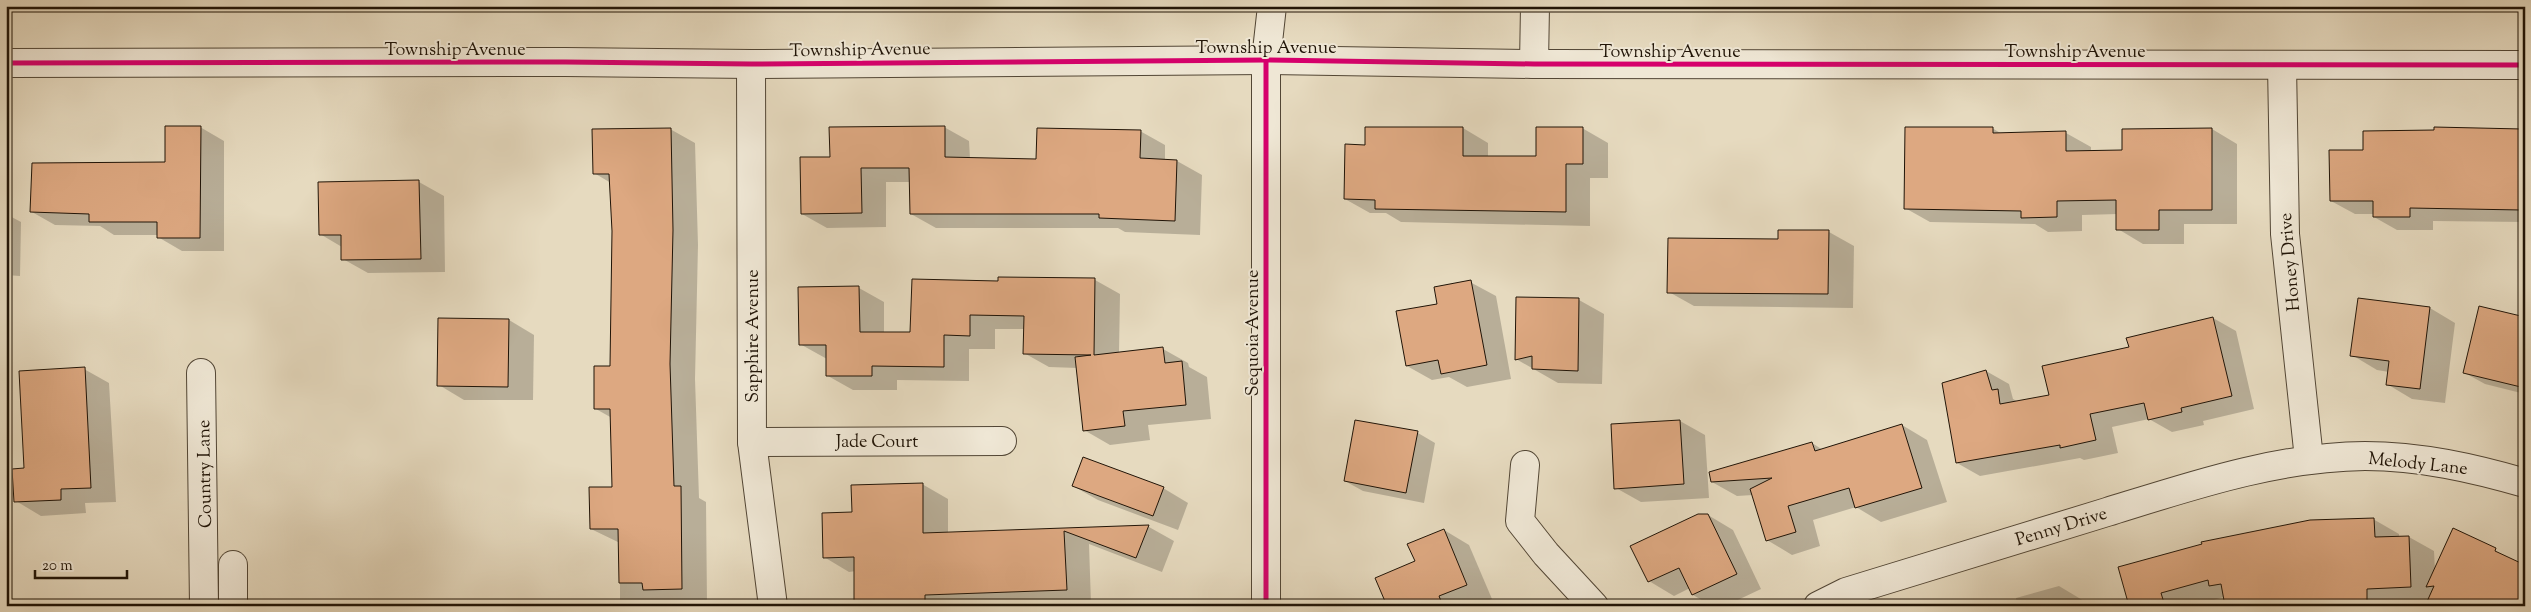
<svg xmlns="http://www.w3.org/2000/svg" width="2531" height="612" font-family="'Sorts Mill Goudy',serif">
<rect width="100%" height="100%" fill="#e6dabf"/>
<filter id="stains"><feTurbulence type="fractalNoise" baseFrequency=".004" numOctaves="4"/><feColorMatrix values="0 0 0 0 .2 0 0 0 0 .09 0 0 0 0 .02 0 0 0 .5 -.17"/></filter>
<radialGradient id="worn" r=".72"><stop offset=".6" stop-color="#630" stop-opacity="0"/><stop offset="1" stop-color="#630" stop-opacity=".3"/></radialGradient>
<g fill="#0003">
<polygon points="200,127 224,141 224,251 182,251 158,237 158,235 114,235 100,226 55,225 32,212 166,163"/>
<polygon points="944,127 969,141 970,159 1037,160 1140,131 1165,145 1165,160 1177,161 1202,175 1200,235 1125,232 1118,228 936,228 911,214 911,182 886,182 886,227 827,228 802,214 831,158"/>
<polygon points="1463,128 1488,143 1488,157 1537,157 1582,128 1608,143 1608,178 1590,178 1590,226 1401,222 1386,213 1370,213 1345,199 1366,146"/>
<polygon points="1992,128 2002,134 2066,133 2091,147 2091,152 2123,151 2212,129 2237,144 2237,224 2184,224 2184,244 2143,244 2118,229 2118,214 2082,215 2082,231 2048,232 2035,224 1930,222 1905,208"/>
<polygon points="670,129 695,143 698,245 695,379 699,498 706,502 707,603 694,603 695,606 620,606 620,543 591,529 613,488 612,418 596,409 612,367 613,231 611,183 594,173"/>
<polygon points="2522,130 2525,132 2525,222 2433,221 2433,230 2397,230 2374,217 2374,214 2355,214 2331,201 2365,152"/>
<polygon points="419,182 444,196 445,272 368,273 343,259 342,247 320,234"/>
<polygon points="6,214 21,222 20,276 6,275"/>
<polygon points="1829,232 1854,246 1853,308 1694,306 1669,292 1779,240"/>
<polygon points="1095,280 1120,294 1119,353 1163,349 1188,363 1189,367 1207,377 1211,419 1148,425 1150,440 1110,445 1084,430 1078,368 1049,367 1024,353 1025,329 995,329 995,349 969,349 969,381 897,380 897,390 853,390 828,376 827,359 800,344 859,288 884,302 884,333 912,333 999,282"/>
<polygon points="1470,282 1496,296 1511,379 1467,387 1449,377 1432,380 1407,366 1439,305"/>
<polygon points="2359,299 2430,308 2455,323 2445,403 2412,399 2387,384 2389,372 2377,370 2352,355"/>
<polygon points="1579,300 1604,314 1602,384 1558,383 1516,359"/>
<polygon points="2213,318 2236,331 2254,409 2203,421 2204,425 2172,432 2149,419 2112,427 2118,453 2084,460 2080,458 1980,476 1957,463 1986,371 2009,384 2013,399 2019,402 2050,396 2130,348"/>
<polygon points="2525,319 2525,394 2485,384 2465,373"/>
<polygon points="509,320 534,335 533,400 464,400 439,385"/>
<polygon points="84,369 109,383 116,502 85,503 86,513 41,516 16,501 26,469"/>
<polygon points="1680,421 1705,435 1709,498 1641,502 1616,488"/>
<polygon points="1902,425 1927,440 1947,502 1881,522 1856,507 1813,520 1820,546 1792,555 1767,540 1753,495 1737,496 1712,482 1812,443 1823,450"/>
<polygon points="1418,433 1435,443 1424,503 1363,491 1345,481"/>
<polygon points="922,484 948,499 948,534 1149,527 1174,541 1162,572 1089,544 1091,604 855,606 856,571 849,572 824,557 853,514"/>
<polygon points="1073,486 1163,488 1188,503 1178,530 1098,500"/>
<polygon points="1708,515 1733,530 1761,589 1725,606 1712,606 1693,595 1690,588 1674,596 1649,581"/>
<polygon points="2373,519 2399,534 2399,537 2409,537 2434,551 2435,571 2454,530 2521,564 2429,601 2392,603 2392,606 2226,606 2224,597 2193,606 2119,606"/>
<polygon points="1444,530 1469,545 1492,599 1475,606 1388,606 1416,562"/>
<polygon points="2059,586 2084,601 2085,606 2013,606 2017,605 2016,598"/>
</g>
<g fill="#dda881" stroke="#201407">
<polygon points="165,126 201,126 200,238 157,238 157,222 89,222 89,214 30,212 32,163 165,162"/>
<polygon points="945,126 945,157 1036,159 1037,128 1141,130 1140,158 1177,160 1175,221 1099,218 1099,214 910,214 909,168 861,168 862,213 801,214 800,157 830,157 829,127"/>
<polygon points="1365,127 1463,127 1463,156 1536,156 1536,127 1583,127 1583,164 1566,164 1566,212 1375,209 1375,200 1344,199 1345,144 1365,145"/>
<polygon points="1905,127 1993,127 1993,133 2066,131 2066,151 2122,150 2122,129 2212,128 2212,210 2159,210 2159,230 2116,230 2116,200 2057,201 2057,217 2021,218 2021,211 1904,209"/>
<polygon points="2434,127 2522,129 2521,210 2410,208 2410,217 2373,217 2373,201 2330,201 2329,150 2363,150 2363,131 2434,130"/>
<polygon points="671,128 673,230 670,364 674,486 681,486 682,589 643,590 642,583 619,583 618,529 590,529 589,487 612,487 610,409 594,409 594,366 610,366 612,231 609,174 593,174 592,129"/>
<polygon points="419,180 421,259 341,260 341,235 319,235 318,182"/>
<polygon points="1778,230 1829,230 1828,294 1667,293 1668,238 1778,239"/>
<polygon points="998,277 1095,278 1094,355 1163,347 1165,363 1182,361 1186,405 1123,411 1125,426 1083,431 1075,357 1091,355 1023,354 1024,316 970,315 970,336 944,335 944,367 872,366 872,376 826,376 826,345 799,345 798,287 859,286 860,332 910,332 912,279 998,281"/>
<polygon points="1471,280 1487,365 1441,374 1438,360 1406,366 1396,311 1437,304 1434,287"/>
<polygon points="1516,297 1579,298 1578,371 1532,369 1532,356 1515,360"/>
<polygon points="2358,298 2430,307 2420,389 2386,385 2389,361 2350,356"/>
<polygon points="2479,306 2525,317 2525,388 2463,373"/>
<polygon points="2213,317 2232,396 2181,408 2182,412 2148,420 2144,403 2090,414 2096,440 2060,448 2060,445 1956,463 1942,383 1986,370 1992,390 1998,389 2000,404 2049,395 2042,366 2129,347 2126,338"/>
<polygon points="438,318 509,319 508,387 437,386"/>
<polygon points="85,367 91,488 61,489 61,500 14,502 12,469 24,468 19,371"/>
<polygon points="1355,420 1418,431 1406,493 1344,481"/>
<polygon points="1680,420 1684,484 1614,489 1611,424"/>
<polygon points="1902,424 1922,488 1855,508 1849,488 1788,506 1796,532 1766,541 1750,489 1772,478 1711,482 1709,472 1812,442 1815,451"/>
<polygon points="1083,457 1164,487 1153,516 1072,486"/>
<polygon points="923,483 923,533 1149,525 1136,558 1064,531 1067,590 925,595 925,606 854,606 854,557 823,558 822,513 852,512 851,485"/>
<polygon points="1698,514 1708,514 1737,574 1692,595 1679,568 1648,582 1630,546"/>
<polygon points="2374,518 2375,537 2409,536 2411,587 2367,589 2367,605 2332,606 2332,601 2305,606 2225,606 2221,584 2209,586 2208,580 2161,593 2165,606 2129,606 2118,567 2202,544 2201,542 2310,520"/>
<polygon points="2453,528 2496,548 2495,551 2525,565 2525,606 2425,606 2434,586 2426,587"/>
<polygon points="1444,529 1467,585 1439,596 1443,606 1387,606 1375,578 1415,561 1407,544"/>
</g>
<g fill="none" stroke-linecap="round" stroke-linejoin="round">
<g stroke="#524635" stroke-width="30">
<g id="minor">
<polyline points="6,63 565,62 751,64 1266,60 1534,64 2525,65"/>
<polyline points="751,64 752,442 773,606"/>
<polyline points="1534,64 1535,6"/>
<polyline points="2282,65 2285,234 2309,459"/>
<polyline points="201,373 204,606"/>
<polyline points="752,442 1002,441"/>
<polyline points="1525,465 1520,521 1546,554 1594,606"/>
<polyline points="233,565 233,606"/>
<polyline points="1266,606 1266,60 1272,6"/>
<path d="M1818 606 1846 592C1933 566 2020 539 2107 512 2191 486 2276 457 2365 456 2420 456 2473 468 2525 483"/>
</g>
</g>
<use href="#minor" stroke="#efe7d5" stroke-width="28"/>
<g stroke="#efe7d5" stroke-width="8">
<g id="cycleway">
<polyline points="6,63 565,62 751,64 1266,60 1534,64 2525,65"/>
<polyline points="1266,606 1266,60"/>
</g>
</g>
<use href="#cycleway" stroke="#d6006c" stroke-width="5"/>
</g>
<g text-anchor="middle" stroke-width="4" stroke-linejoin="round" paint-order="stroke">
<g font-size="18" fill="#201407" stroke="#efe7d5">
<text x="1266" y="53">Township Avenue</text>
<text x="455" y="55">Township Avenue</text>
<text transform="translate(860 49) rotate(-1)" y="6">Township Avenue</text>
<text x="1670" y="57">Township Avenue</text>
<text x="2075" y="57">Township Avenue</text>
<text transform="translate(2289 262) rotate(-95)" y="6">Honey Drive</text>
<text transform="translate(1252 333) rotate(-90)" y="6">Sequoia Avenue</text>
<text transform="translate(752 336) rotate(-90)" y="6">Sapphire Avenue</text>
<text x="877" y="447">Jade Court</text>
<text transform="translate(2418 463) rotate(6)" y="6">Melody Lane</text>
<text transform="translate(204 474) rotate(-91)" y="6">Country Lane</text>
<text transform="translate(2061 526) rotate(-17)" y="6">Penny Drive</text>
</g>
</g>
<rect width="2531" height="612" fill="none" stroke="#e6dabf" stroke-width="25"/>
<rect x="8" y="8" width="2516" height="597" fill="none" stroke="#201407" stroke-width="2.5"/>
<rect x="12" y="12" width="2506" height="587" fill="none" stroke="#201407"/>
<path d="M35 570v8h92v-8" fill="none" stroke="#201407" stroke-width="2.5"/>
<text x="42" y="570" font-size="15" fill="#201407" stroke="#efe7d5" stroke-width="4" paint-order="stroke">20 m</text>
<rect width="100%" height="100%" filter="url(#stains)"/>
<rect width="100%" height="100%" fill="url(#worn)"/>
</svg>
